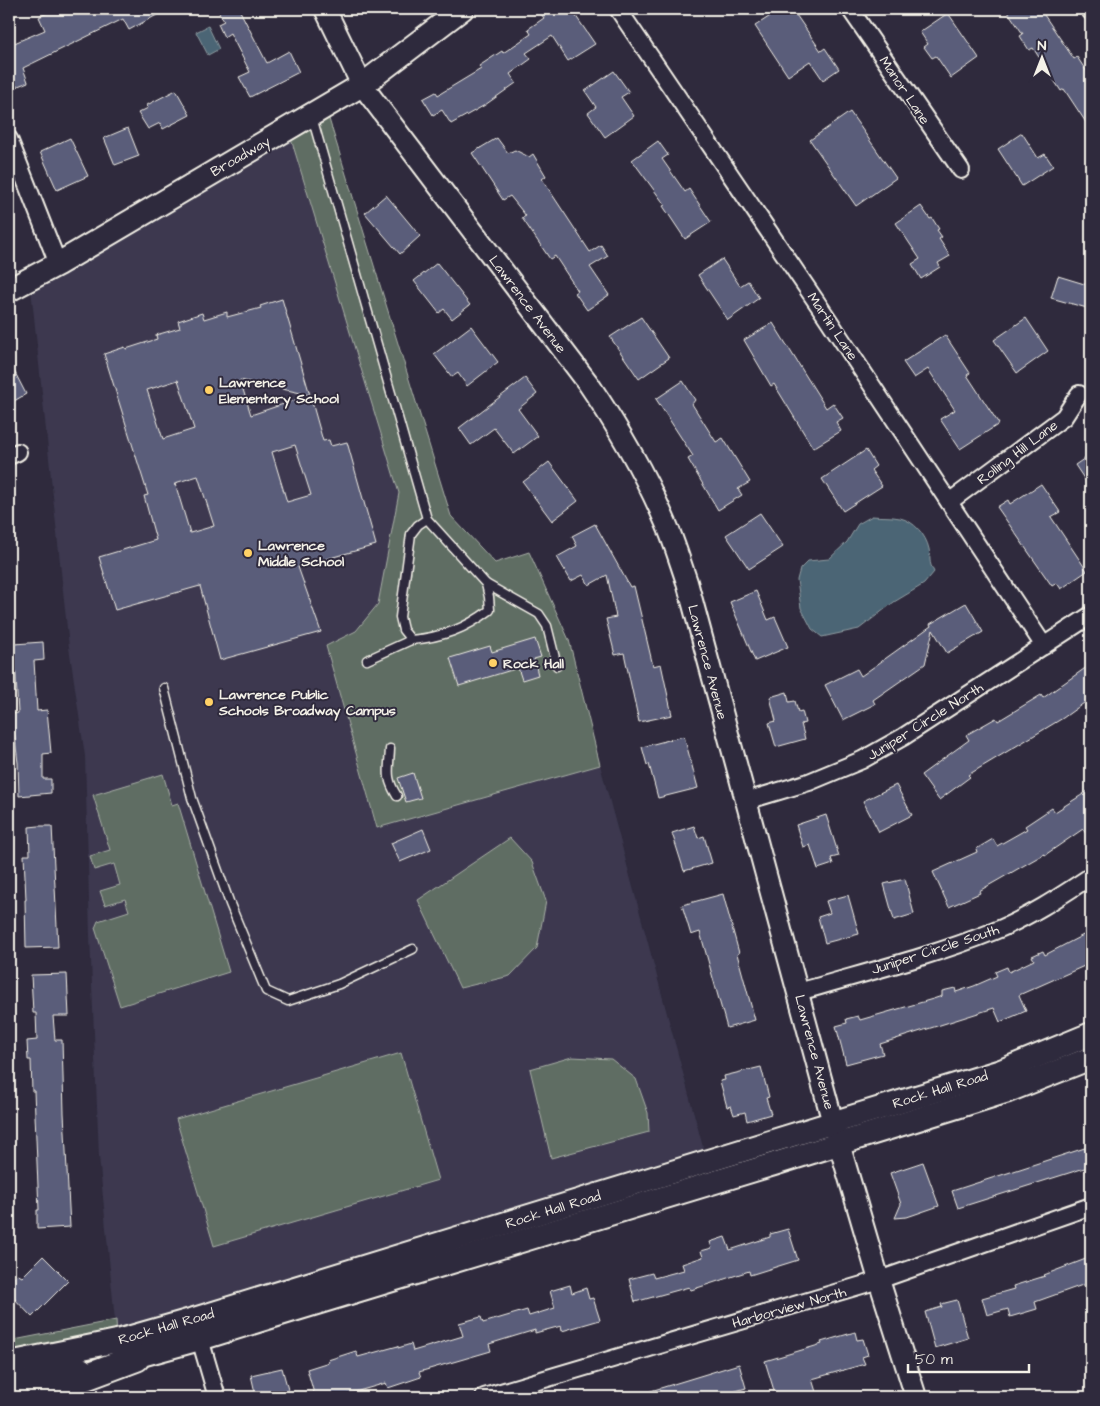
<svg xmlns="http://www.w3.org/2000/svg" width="1100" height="1406" font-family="'Architects Daughter',sans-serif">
<rect width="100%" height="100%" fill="#2f2a3d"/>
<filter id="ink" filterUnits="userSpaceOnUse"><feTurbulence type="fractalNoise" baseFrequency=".02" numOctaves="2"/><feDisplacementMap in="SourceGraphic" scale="10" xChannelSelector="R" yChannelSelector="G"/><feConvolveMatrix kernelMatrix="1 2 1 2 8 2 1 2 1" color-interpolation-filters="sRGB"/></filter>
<g filter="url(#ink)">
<polygon fill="#3c394f" points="288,129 399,493 378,604 356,631 326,646 376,827 600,765 707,1162 117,1341 99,1156 90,935 85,756 69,647 30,279"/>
<g fill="#5e6d64" stroke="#a9afa6">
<polygon points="325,106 451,516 495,563 529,552 569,640 600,765 377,828 326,646 356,631 378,604 399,493 288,129"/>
<polygon points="163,774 172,805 178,803 229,972 120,1006 95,928 98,921 129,911 125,899 105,905 100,891 120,885 114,864 94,870 90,856 110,850 93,795"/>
<polygon points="510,838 532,862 546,901 537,948 510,976 460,988 418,900"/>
<polygon points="401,1053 438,1180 214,1246 176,1119"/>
<polygon points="572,1057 611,1059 636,1079 648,1113 649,1132 551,1158 530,1069"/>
<polygon points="116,1320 117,1338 9,1360 9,1341"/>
</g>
<g fill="#4c6574" stroke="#8f9da2">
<polygon points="208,26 219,49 208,55 196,32"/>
<path d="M872 516C881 517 891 516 900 518 914 521 926 535 929 549 931 559 928 561 934 572L924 584 894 602 859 629 822 637 812 629 801 608 797 580 800 569 808 561 829 559 847 542 858 524Z"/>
</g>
<g fill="#5a5d7a" stroke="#f4f1e8" fill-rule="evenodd">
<polygon points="55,9 168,9 129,30 123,19 23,68 28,82 13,88 9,79 9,36 12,44 45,30 39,17"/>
<polygon points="217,9 239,9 267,63 289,51 299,72 250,97 239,77 250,72 230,33 224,37 218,24 224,21"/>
<polygon points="548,9 571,9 595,44 568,61 552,36 526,53 531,59 510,74 516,83 485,105 451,124 442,110 433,115 423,99 436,92 438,95 481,69 479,66 502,51 503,53 531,34 528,29 544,18 541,14"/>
<polygon points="781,9 792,9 821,51 825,48 839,69 823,80 810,61 788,76 755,26"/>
<polygon points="1006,9 1040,9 1074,59 1077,57 1091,78 1091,130 1064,89 1061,91 1033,48 1029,50 1020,36 1023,34"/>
<polygon points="948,13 979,58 951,78 936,56 932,58 924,47 928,44 920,32"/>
<polygon points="614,71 629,92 621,97 634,116 605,137 588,113 596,107 585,91"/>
<polygon points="176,90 190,115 163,129 160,123 148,129 138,113 148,108 147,105"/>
<polygon points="850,112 896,178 856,206 810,140"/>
<polygon points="128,128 139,156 115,165 104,138"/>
<polygon points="1022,133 1038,158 1045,154 1053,166 1022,186 998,149"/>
<polygon points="70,138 88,176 57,190 40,152"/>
<polygon points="497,138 508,153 515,150 529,157 533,154 546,176 542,179 590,252 601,245 608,256 590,267 609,295 587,310 575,293 578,291 555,256 550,259 522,218 526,216 510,196 503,200 472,153"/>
<polygon points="658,141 668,155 662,159 685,192 689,189 711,222 685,239 663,206 665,205 632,160"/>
<polygon points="386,195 420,236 400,254 365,213"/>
<polygon points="921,206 930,219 932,218 939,229 937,230 942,237 939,239 950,256 938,263 940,267 921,279 912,264 920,259 896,223"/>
<polygon points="722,259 740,286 748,281 759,298 728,320 698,275"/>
<polygon points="437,263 470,305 452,319 444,309 439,313 414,281"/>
<polygon points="1058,276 1091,286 1091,295 1087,308 1051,298"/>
<path d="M282 299 310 395 240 380 251 415 310 395 323 441 329 440 331 446 347 442 376 545 298 567 321 632 220 660 200 586 115 610 99 557 156 540 144 496 148 495 104 354 125 347 126 349 157 339 156 335 180 328 178 321 202 313 204 319 227 312V317L261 308 260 306ZM178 380 194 429 163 439 147 390ZM295 445 311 495 287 502 272 452ZM198 476 214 526 190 533 175 483Z"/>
<polygon points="641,317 669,358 639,379 610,337"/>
<polygon points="1026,318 1048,351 1017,373 994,340"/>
<polygon points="773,323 826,408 833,403 843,418 836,422 841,431 813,448 774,384 771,386 744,340"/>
<polygon points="471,326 498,362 467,386 458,373 452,377 434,354"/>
<polygon points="945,335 970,373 967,375 999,424 960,449 940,419 955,410 928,369 914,378 903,362"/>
<polygon points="9,361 26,394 9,404"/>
<polygon points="525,378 537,394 518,409 538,436 514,454 494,428 471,445 459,428"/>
<polygon points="683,381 695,400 692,404 716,442 723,438 750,482 738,489 742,495 718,510 688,459 693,456 656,399"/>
<polygon points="866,450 876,466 871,470 882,486 843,511 822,479"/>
<polygon points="1091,454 1091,489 1075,465"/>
<polygon points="549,462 578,501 552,521 523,482"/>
<polygon points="1041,484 1060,512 1051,517 1087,571 1061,589 1057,583 1052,586 997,507 1008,500 1010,504"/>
<polygon points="760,513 783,547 749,569 726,535"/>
<polygon points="595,524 630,587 634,586 653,666 661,664 672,715 639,722 624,653 615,655 606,619 616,617 607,575 589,585 583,575 571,581 557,557 577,546 572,536"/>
<polygon points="756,591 768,620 775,617 788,647 755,661 730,602"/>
<polygon points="966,603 983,632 947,653 933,630 925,664 873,700 875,704 843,720 825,685 857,669 861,676 931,626 930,624"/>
<polygon points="535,639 541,657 534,659 538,675 522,680 518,668 459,686 450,658 490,646 492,652"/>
<polygon points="43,642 44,660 34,661 37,711 47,710 51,753 43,754 43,779 51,779 51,793 19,796 18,763 12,714 18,713 14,644"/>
<polygon points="1091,664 1091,698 1063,718 968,775 970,777 939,800 921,775 969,740 966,735 996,718 998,721 1041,695 1043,698"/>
<polygon points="787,692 789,702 795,701 798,712 802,711 805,723 801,724 805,739 776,747 769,723 776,721 770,697"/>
<polygon points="684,736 698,788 658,798 649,764 647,765 642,747"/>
<polygon points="413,773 421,798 406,802 398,778"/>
<polygon points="896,785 912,815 879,832 863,801"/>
<polygon points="1091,789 1091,842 1083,829 1045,855 1044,854 979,891 980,893 949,907 933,872 977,852 976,849 993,839 997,846 1027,829 1025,826 1052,808 1055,812"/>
<polygon points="826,815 839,856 831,858 833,864 818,869 810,845 803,847 796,825"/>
<polygon points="39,826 52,826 58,947 26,948 25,900 26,900 24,855 30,855 29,827"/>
<polygon points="694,826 698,838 704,836 712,863 684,871 672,833"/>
<polygon points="423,829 431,849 400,862 391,843"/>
<polygon points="905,879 914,914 894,920 884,884"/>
<polygon points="723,894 739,953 737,954 755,1020 727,1028 700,932 691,935 682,905"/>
<polygon points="848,895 859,934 825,943 818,917 830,913 826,901"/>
<polygon points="1091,931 1091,963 1019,995 1026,1011 1000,1022 994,1008 880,1044 883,1054 846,1064 836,1026 847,1023 846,1019 858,1016 860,1020 933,999 942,996 942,991 955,988 956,992 974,986 997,976 995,972 1007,967 1009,972 1034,960 1032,956 1043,951 1045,955"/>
<polygon points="67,974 69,1016 53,1016 55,1040 62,1040 64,1113 70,1227 37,1229 37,1210 39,1210 34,1091 32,1091 31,1060 28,1060 27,1041 37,1040 36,1013 33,1013 31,975"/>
<polygon points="761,1067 769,1097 766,1098 771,1114 747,1121 745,1112 734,1115 731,1106 727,1107 720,1081 725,1080 724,1076"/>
<polygon points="1091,1146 1091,1166 958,1208 952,1191"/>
<polygon points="923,1162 939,1206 907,1217 895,1218 901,1204 890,1173"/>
<polygon points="788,1229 798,1260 750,1275 749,1271 691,1290 689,1287 635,1302 629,1279 652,1273 654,1278 684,1270 682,1264 703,1257 701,1251 712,1248 710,1242 725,1237 730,1250 770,1237 770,1234"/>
<polygon points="43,1256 68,1281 32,1317 9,1293 9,1282 17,1274 22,1277"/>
<polygon points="1091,1257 1091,1282 1035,1302 1037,1309 1010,1317 1008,1309 987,1315 982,1298 1014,1289 1013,1286 1045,1276 1044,1275"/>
<polygon points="570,1285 572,1293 586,1288 589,1299 593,1298 600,1320 562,1331 561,1326 535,1333 535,1330 489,1344 491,1351 419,1372 421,1377 388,1388 386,1383 338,1397 315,1397 307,1369 329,1362 328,1360 356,1351 358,1357 398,1346 398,1348 411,1344 413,1351 463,1336 459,1323 481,1317 483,1323 527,1310 529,1316 555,1308 550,1291"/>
<polygon points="957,1300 968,1338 935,1348 925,1312 942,1307 941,1304"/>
<polygon points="855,1332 857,1340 863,1339 868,1355 862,1357 865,1364 812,1379 816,1392 800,1397 776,1397 765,1361 822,1344 821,1342"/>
<polygon points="739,1364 746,1388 716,1397 641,1397 641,1394"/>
<polygon points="282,1368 290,1397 256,1397 251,1375"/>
</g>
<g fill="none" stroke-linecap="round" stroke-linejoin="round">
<g stroke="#f4f1e8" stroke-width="11">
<g id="service">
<path d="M312 117 427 519 486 584 489 597 490 610C465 629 443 637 411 640L403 630 400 617 411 534 418 525 427 519"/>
<polyline points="486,584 539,614 547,626 557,666"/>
<polyline points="367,660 411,640"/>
<polyline points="164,688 192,798 230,904 266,991 288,1001 339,984 413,949"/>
<path d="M390 749C389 771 385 777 397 796"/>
</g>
</g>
<g stroke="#f4f1e8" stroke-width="20">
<g id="minor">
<polyline points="618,9 826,316 1044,646"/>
<polyline points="850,9 961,170"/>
<polyline points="1089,9 1091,12"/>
<polyline points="9,139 58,264"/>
<polyline points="9,456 18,452"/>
<polyline points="949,502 1064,417 1079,394"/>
<polyline points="746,801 809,782 862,760 903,737 1091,615"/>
<path d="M799 992C863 973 930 957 992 932 1026 919 1061 896 1091 876"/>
<polyline points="200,1339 217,1397"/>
<polyline points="484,1397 879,1280 1091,1206"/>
</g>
</g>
<g stroke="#f4f1e8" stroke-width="24">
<path id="tertiary" d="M325 9 362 85 588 383C618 427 644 472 665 521 674 541 680 562 687 582L833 1123 879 1280 916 1397"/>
</g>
<g stroke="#f4f1e8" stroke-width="26">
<g id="secondary">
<polyline points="9,290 58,264 362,85 462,9"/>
<polyline points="120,1361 200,1339 287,1312 774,1164 1008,1091 1091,1058"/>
<polyline points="9,1363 117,1341 194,1319 1001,1071 1091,1034"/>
<polyline points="9,1385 81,1369"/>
</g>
</g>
<g stroke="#f4f1e8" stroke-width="30">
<polyline id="trunk" points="41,1397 53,1389 136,1358"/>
</g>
<use href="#service" stroke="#2f2a3d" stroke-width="8"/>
<use href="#minor" stroke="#2f2a3d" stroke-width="16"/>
<use href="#tertiary" stroke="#2f2a3d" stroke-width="20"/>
<use href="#secondary" stroke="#2f2a3d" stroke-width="22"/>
<use href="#trunk" stroke="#2f2a3d" stroke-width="26"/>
</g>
</g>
<g fill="#ffd166" stroke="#2f2a3d" stroke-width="2">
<circle cx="209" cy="390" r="5"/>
<circle cx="248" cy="553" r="5"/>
<circle cx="493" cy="663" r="5"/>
<circle cx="209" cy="702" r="5"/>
</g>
<g text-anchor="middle" stroke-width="4" stroke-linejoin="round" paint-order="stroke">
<g font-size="14" fill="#f4f1e8" stroke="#2f2a3d">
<text transform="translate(905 90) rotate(56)" y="5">Manor Lane</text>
<text transform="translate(240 156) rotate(-30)" y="5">Broadway</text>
<text transform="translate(528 304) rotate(53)" y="5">Lawrence Avenue</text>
<text transform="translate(833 326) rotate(56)" y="5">Martin Lane</text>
<text transform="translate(1017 452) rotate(-37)" y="5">Rolling Hill Lane</text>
<text transform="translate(708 662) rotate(75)" y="5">Lawrence Avenue</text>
<text transform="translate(925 721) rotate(-32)" y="5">Juniper Circle North</text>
<text transform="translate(935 949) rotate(-18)" y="5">Juniper Circle South</text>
<text transform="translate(815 1052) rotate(75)" y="5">Lawrence Avenue</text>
<text transform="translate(940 1089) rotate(-17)" y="5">Rock Hall Road</text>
<text transform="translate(553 1209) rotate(-17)" y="5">Rock Hall Road</text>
<text transform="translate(789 1307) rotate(-16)" y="5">Harborview North</text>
<text transform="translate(166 1326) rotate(-16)" y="5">Rock Hall Road</text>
</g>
<g font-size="14" font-weight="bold" fill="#f4f1e8" stroke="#2f2a3d" text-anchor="start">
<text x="219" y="387">Lawrence<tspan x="219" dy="16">Elementary School</tspan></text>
<text x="258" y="550">Lawrence<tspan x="258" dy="16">Middle School</tspan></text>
<text x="503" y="668">Rock Hall</text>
<text x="219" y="699">Lawrence Public<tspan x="219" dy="16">Schools Broadway Campus</tspan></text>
</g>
</g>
<rect width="1100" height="1406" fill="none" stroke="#2f2a3d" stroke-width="30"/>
<rect x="15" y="15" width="1070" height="1376" fill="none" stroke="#f4f1e8" stroke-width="2" filter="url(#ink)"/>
<g transform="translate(1042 58)" stroke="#2f2a3d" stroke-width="4" paint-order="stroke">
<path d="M0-4L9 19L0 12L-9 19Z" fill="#f4f1e8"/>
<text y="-8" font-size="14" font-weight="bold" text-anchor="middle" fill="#f4f1e8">N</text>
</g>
<path d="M908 1364v8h121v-8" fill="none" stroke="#f4f1e8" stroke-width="2.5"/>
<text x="915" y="1364" font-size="15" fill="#f4f1e8" stroke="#2f2a3d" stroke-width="4" paint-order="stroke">50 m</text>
</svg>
